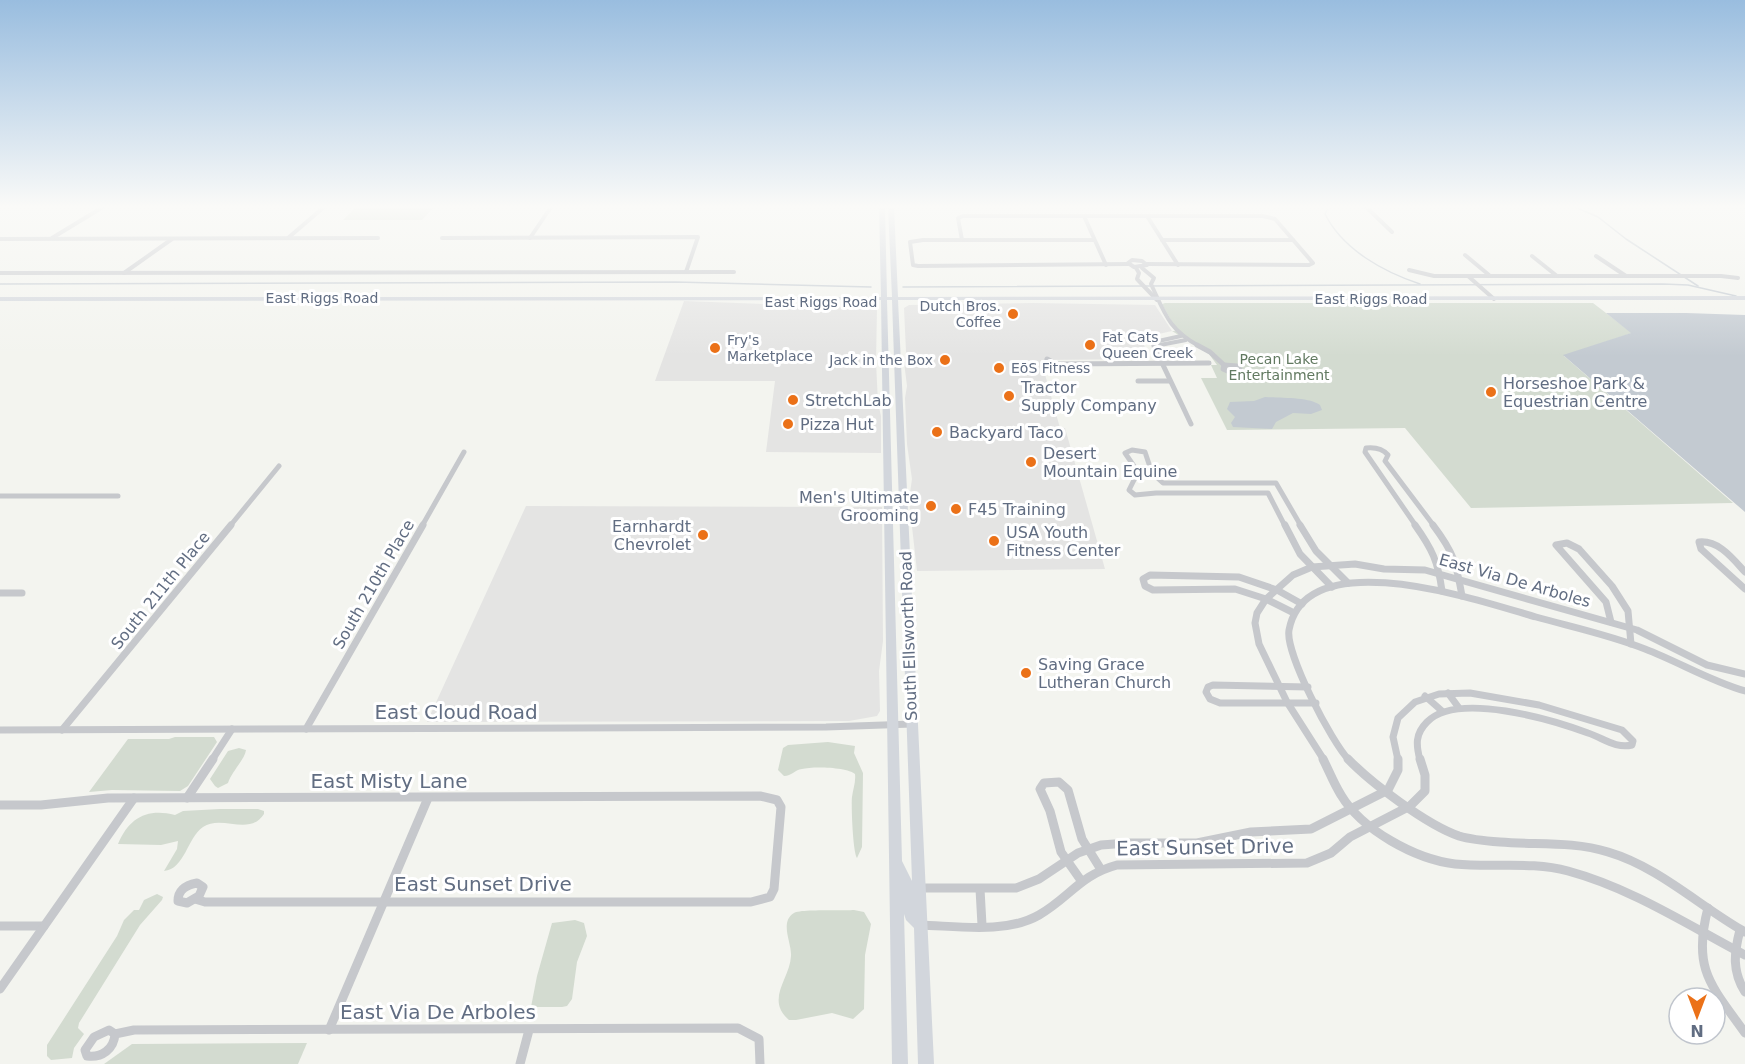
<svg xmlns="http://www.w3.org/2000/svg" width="1745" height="1064" font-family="'DejaVu Sans',sans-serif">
<rect width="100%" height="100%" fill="#f3f4ef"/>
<g fill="#e4e4e3">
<polygon points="684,301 877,308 876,362 878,403 881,416 881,453 766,452 775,381 655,381"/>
<polygon points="1033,303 1155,305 1172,331 1145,337 1147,341 1143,343 1150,358 1147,359 1041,360 1060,428 1065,428 1105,569 917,571 909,500 912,479 907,444 905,398 907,386 904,362 906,352 904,308 909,305"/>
<polygon points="526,506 882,507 883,641 879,671 880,711 877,716 849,721 427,722"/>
</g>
<g fill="#d3dbd0">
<polygon points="356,207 434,207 422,220 343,220"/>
<polygon points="1165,303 1593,303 1632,333 1564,356 1733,503 1471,508 1405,428 1227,430 1201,378 1217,378 1211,365 1217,365 1209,354 1172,331 1177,331 1162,304"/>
<polygon points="175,737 214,737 217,742 188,786 180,791 112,790 89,792 128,739 169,739"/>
<path d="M828 742 855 746 854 753 863 773 862 847 857 858C853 853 851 806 852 797 853 789 856 782 855 774 848 767 812 766 802 769 794 770 792 776 784 776L778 770 783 748 788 745Z"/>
<path d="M239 748 246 750C245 759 232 771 228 783L218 788 215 786 210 779 228 751Z"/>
<path d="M220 809H258L264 811V814C249 837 222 814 203 827 187 838 185 869 164 871L177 849 178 841 161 845 118 844C129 818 147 808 175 815L183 811Z"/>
<polygon points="157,894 163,897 162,900 140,925 79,1023 78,1028 84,1034 74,1048 72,1058 51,1060 47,1056 47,1045 117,936 124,920 134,910 139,910 144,900"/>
<path d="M854 910 864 912 871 924 865 955 864 1009 853 1019 832 1013 796 1020H789C765 999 790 979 791 956 792 943 779 922 794 913 800 909 843 911 854 910Z"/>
<polygon points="575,920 584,923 587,936 577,962 572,999 567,1006 562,1007 531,1007 537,976 552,923"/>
<polygon points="307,1043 298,1064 104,1064 132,1044"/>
</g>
<g fill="#c3cad1">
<polygon points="1606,313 1686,313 1745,315 1745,512 1563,355 1631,333"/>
<path d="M1265 397C1281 398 1310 397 1320 405L1322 410 1311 414 1293 413 1276 422 1272 429 1233 427 1231 423 1235 417 1227 409 1230 402 1254 401Z"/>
</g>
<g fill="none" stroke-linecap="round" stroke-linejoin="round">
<g stroke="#c3cad1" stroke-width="1.5">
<polyline points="1575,207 1598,217 1626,239 1698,286"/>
<path d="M1327 210 1325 214C1343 250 1384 272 1420 284"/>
<polyline points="0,284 676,282 871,287"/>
<polyline points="903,287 1663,284 1688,285 1736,296"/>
</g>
<g stroke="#c6c8cc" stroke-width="4">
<polyline points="1366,207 1392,232"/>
<polyline points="1084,216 1106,265"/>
<polyline points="1147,216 1178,265"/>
<polyline points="52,238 103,207"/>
<polyline points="288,238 324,207"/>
<polyline points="442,238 698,237 686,272"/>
<polyline points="530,238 551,207"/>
<polyline points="0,239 378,238"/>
<polyline points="962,240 958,218 963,216 1263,216 1275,219 1313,263 1309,265 1147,264"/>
<polyline points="1094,240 923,240 910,242 913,265 918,266 1128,264"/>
<polyline points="1162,240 1293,240"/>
<polyline points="1465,255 1489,275"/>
<polyline points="1532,256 1557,276"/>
<polyline points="1596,256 1626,276"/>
<polygon points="1132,260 1142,261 1147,265 1134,267 1128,263"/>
<polyline points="1136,268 1139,273 1137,279 1157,300"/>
<path d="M1142 268 1154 278 1151 284C1165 314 1169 330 1199 346"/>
<polyline points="1409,270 1434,276 1721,276 1738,278"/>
<polyline points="0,273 734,272"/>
<polyline points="124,273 172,239"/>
<polyline points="1468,276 1494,299"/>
<polyline points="1160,345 1186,340"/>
<polyline points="1154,346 1154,342 1181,336"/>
</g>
<g stroke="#c6c8cc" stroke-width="5">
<polyline points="1197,345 1210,352 1224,365"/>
<polyline points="1154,346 1191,424"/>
<polyline points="1047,359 1056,364 1209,363"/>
<polygon points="1224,365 1237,366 1241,371 1232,373 1223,369"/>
<polyline points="1138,381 1170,381"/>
<polyline points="0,496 118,496"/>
<polyline points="230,526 279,466"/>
<polyline points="422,526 464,452"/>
<polyline points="1285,526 1268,493 1156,493 1135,495 1129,490 1138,472 1125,453 1132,450 1145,452 1152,473 1163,483 1276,483 1301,526"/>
<path d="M1416 526 1365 452 1366 448C1375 447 1382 448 1388 455L1385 461 1434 526"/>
</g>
<g stroke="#c6c8cc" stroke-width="7">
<polyline points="1285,525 1300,554 1332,587"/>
<polyline points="1300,525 1316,551 1348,583"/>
<path d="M1415 525C1432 549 1438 561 1442 591"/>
<path d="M1433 525C1454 553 1456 562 1462 596"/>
<path d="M1745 572C1733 559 1719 540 1699 542L1701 549 1745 589"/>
<polyline points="0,593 22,593"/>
<polyline points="1294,613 1266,599 1235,589 1153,590 1145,586 1143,579 1150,575 1239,577 1277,590 1302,604"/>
<polyline points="1611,622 1606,602 1556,545 1567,543 1579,549 1612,586 1628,611 1631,644"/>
<polyline points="1308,687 1213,685 1208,687 1206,692 1210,699 1220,703 1316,703"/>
<polyline points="1448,693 1459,708"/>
<polyline points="1425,696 1442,711"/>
<polyline points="306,729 423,525"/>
<polyline points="0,730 826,727 912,724"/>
<polyline points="62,730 231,525"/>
<polyline points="212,760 232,729"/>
<polyline points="1324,760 1287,702 1259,644 1255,623 1257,613 1266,599 1293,575 1312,567 1355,564 1384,569 1425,570 1637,630 1707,665 1745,674"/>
<path d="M1349 760C1332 743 1285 653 1289 630 1306 540 1483 602 1536 617 1572 627 1610 635 1645 649 1679 662 1710 681 1745 691"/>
<path d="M1398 760 1393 737 1398 718 1415 702 1439 694 1470 693 1539 705 1622 730 1633 741 1632 745C1616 749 1603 738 1588 733 1553 720 1457 691 1427 722 1415 734 1416 745 1420 760"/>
</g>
<g stroke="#c6c8cc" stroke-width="9">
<path d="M1323 759C1329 771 1334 784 1341 795 1362 830 1415 859 1455 864 1493 868 1531 861 1568 871 1631 888 1688 925 1745 955"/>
<path d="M1348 759C1371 783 1427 825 1459 836 1472 840 1486 841 1500 842 1536 845 1573 841 1608 852 1659 867 1699 906 1745 932"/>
<polyline points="187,798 213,759"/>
<polyline points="0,805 41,805 108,798 760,796 777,800 781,807 774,889 770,897 751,902 205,902 195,899"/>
<polyline points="1080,879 1061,852 1050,811 1040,789 1044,783 1059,782 1068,790 1082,839 1100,868"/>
<path d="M197 883 203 887 199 896 187 903 178 901C178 889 187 885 197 883Z"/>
<polyline points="918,888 1016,888 1039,879 1078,853 1101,845 1128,843 1197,843 1251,832 1311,829 1388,790 1398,770 1398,759"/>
<polyline points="980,889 982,925"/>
<path d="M1708 908C1692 969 1711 985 1745 1033"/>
<path d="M920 925C957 926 1006 934 1039 915 1070 897 1080 875 1117 865L1307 863 1331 853 1350 837 1410 806 1425 791V775L1420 759"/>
<polyline points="0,926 44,926"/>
<path d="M1740 930C1734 953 1732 971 1745 992"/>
<polyline points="0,989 134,798"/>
<path d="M109 1030 115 1034C114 1049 102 1058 87 1056L85 1050 94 1037Z"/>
<polyline points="329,1030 428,798"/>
<polyline points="115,1034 134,1030 738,1028 759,1039 760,1064"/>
<polyline points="520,1064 529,1030"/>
</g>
<path fill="#d2d6dc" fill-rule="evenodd" d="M879 207H885L887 297H892L888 207H894L898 297 1745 296V300H898L934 1064H918L914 928 906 920 904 914 908 1064H892L881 300 0 301V297H881ZM887 300H892L912 881 902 861Z"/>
</g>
<linearGradient id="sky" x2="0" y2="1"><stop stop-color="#99bddf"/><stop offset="0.58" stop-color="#fafaf8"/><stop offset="1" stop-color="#fafaf8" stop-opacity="0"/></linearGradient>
<rect width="1745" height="356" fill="url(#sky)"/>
<g fill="#eb7118" stroke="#fff" stroke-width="2">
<circle cx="1013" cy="314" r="6"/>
<circle cx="1090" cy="345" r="6"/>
<circle cx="715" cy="348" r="6"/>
<circle cx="945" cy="360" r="6"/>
<circle cx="999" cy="368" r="6"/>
<circle cx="1491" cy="392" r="6"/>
<circle cx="1009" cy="396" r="6"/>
<circle cx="793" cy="400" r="6"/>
<circle cx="788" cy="424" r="6"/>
<circle cx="937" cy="432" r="6"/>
<circle cx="1031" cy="462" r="6"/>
<circle cx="931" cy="506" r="6"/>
<circle cx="956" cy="509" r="6"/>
<circle cx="703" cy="535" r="6"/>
<circle cx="994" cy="541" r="6"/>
<circle cx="1026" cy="673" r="6"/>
</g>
<g text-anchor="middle" stroke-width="6" stroke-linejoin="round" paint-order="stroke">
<g font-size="14" fill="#616d82" stroke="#fff">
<text x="322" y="303">East Riggs Road</text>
<text x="1371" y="304">East Riggs Road</text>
<text x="821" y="307">East Riggs Road</text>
</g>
<g font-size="14" fill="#616d82" stroke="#fff" text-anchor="start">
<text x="1001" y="311" text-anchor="end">Dutch Bros.<tspan x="1001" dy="16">Coffee</tspan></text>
<text x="1102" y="342">Fat Cats<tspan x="1102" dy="16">Queen Creek</tspan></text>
<text x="727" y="345">Fry's<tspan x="727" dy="16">Marketplace</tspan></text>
<text x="933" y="365" text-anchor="end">Jack in the Box</text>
<text x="1011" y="373">EōS Fitness</text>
</g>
<g font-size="14" fill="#617960" stroke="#fff">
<text x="1279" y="364">Pecan Lake<tspan x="1279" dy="16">Entertainment</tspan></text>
</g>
<g font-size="16" fill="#616d82" stroke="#fff" text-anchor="start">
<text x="1503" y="389">Horseshoe Park &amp;<tspan x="1503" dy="18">Equestrian Centre</tspan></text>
<text x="1021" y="393">Tractor<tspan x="1021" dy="18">Supply Company</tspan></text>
<text x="805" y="406">StretchLab</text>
<text x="800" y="430">Pizza Hut</text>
<text x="949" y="438">Backyard Taco</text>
<text x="1043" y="459">Desert<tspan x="1043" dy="18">Mountain Equine</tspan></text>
<text x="919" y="503" text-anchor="end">Men's Ultimate<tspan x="919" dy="18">Grooming</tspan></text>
<text x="968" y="515">F45 Training</text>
<text x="691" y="532" text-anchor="end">Earnhardt<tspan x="691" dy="18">Chevrolet</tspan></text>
<text x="1006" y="538">USA Youth<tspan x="1006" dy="18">Fitness Center</tspan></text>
<text x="1038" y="670">Saving Grace<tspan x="1038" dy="18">Lutheran Church</tspan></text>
</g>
<g font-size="16" fill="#616d82" stroke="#fff">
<text transform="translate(1515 580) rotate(16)" y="6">East Via De Arboles</text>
<text transform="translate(373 584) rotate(-60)" y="6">South 210th Place</text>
<text transform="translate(160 590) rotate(-51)" y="6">South 211th Place</text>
<text transform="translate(908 636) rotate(-92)" y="6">South Ellsworth Road</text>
</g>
<g font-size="20" fill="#616d82" stroke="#fff">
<text x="456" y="719">East Cloud Road</text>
<text x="389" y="788">East Misty Lane</text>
<text transform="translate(1205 847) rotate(-1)" y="7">East Sunset Drive</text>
<text x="483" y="891">East Sunset Drive</text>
<text x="438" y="1019">East Via De Arboles</text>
</g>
</g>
<g transform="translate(1697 1016) rotate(180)"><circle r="28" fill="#ffffff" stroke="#c0c5cd" stroke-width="1.5"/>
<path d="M0-4.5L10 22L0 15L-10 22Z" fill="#eb7118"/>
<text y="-9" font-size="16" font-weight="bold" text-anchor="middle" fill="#616d82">N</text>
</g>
</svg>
